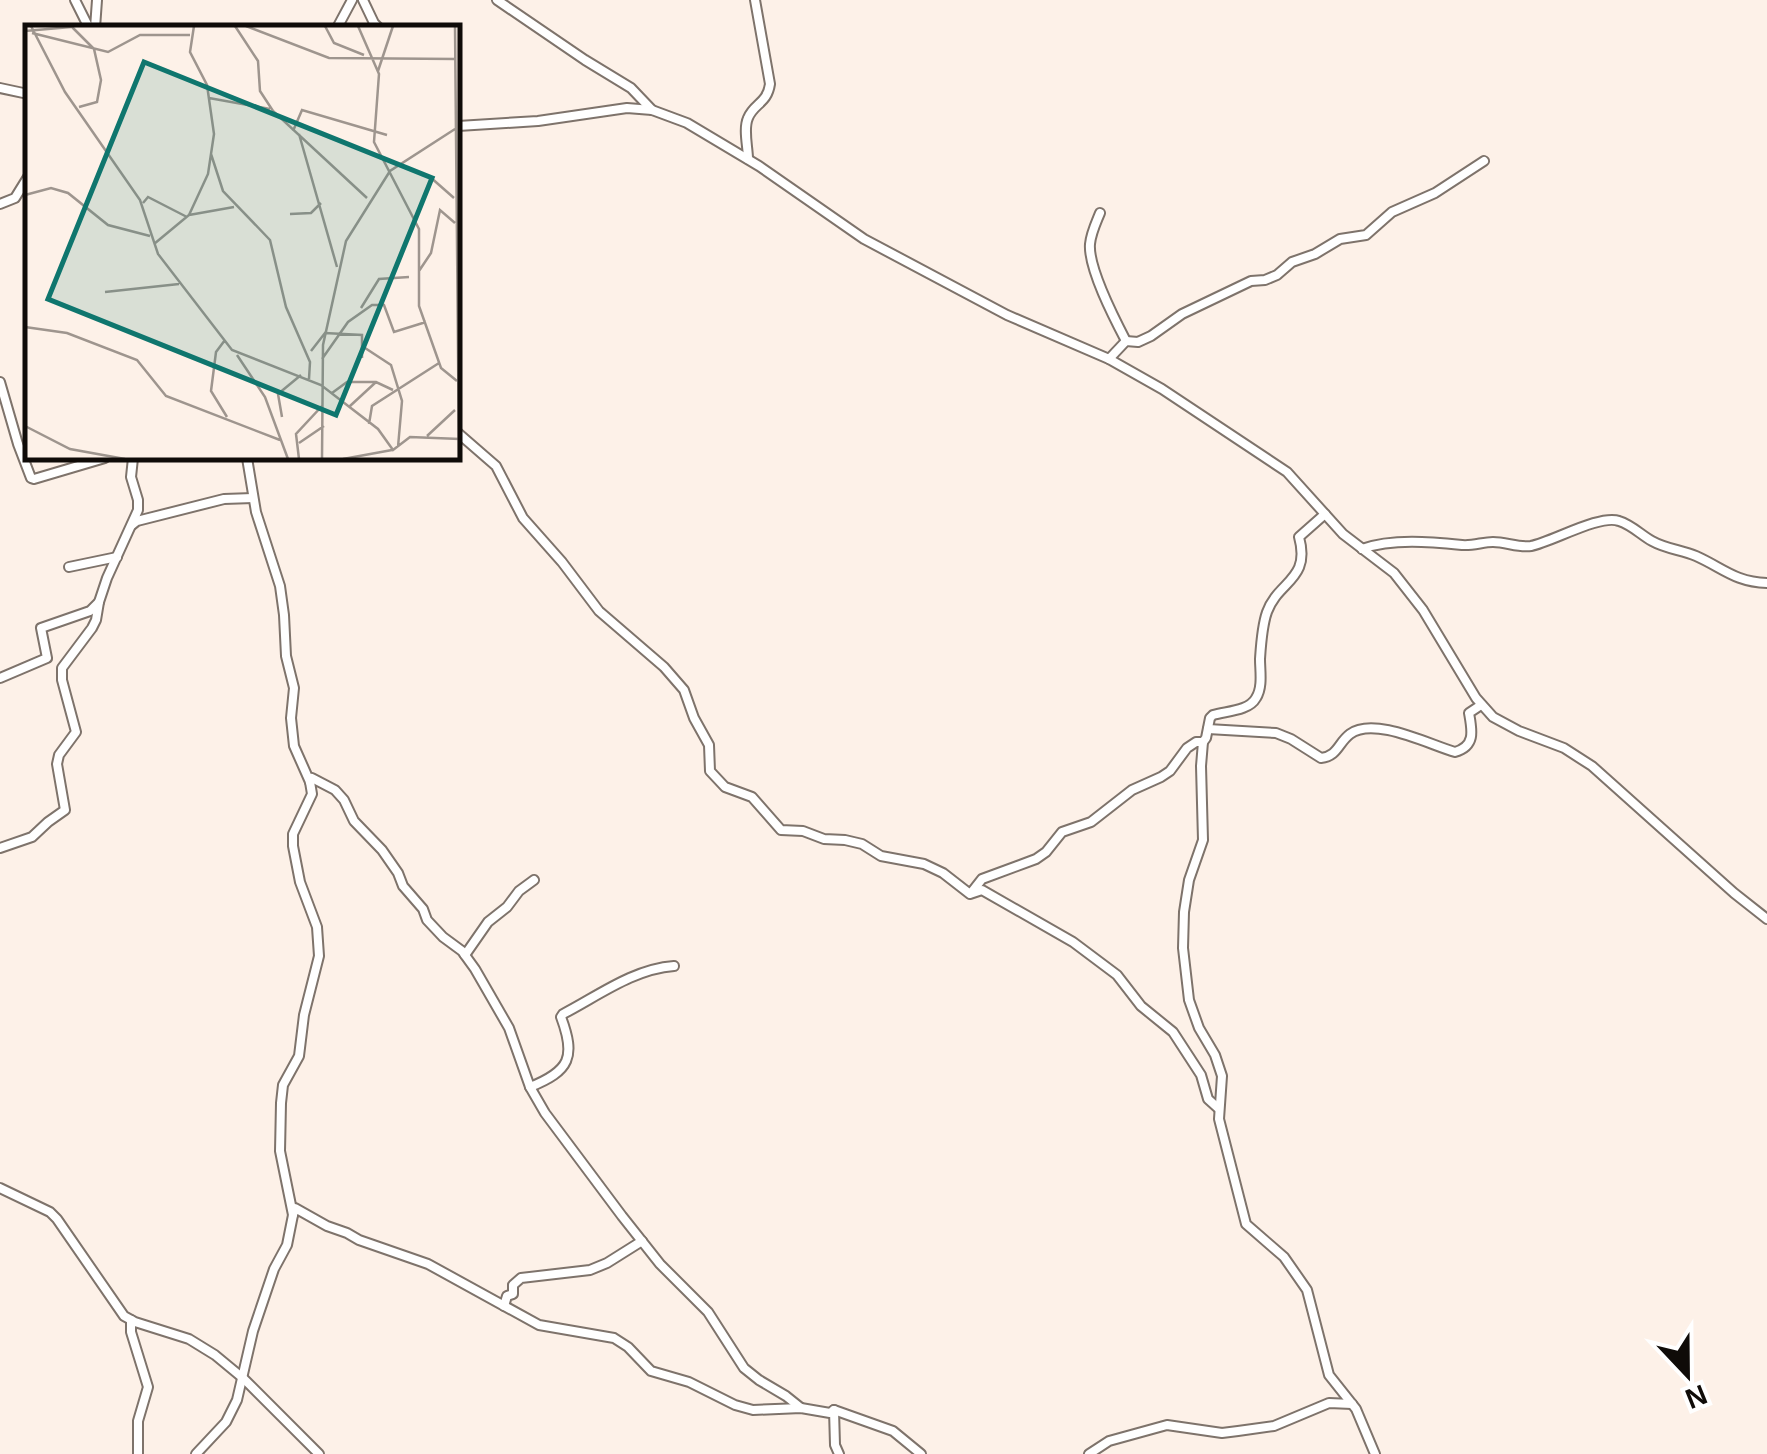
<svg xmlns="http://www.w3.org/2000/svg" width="1767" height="1454" font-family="Arial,sans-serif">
<rect width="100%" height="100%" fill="#fdf1e8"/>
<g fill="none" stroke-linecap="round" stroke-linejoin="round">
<g stroke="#7e736b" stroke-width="12">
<g id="minor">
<polyline points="75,0 89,28"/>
<polyline points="363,0 374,23 379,28"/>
<polyline points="497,0 585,60 631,88 652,110"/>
<polyline points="95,28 97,0"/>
<polyline points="337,28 352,0"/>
<polyline points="0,88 28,94"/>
<polyline points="458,126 538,121 627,108 652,110 687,123 759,166 864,239 1007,315 1109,359 1162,389 1287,472 1343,534 1394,573 1423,610 1476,698 1493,717 1519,731 1564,748 1592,766 1734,893 1767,919"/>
<path d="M748 159C748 147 743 129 748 118 754 103 767 104 770 84L755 0"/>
<polyline points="0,204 15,198 28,177"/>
<path d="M1100 213C1096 223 1091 233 1090 244 1088 268 1114 318 1126 341"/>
<polyline points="1109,359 1126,341 1138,342 1151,336 1182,314 1251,281 1265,280 1277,275 1292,262 1315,254 1340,239 1366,235 1392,212 1435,193 1484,161"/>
<polyline points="0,382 18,444 31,478 34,479 105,458"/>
<polyline points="458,433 496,466 523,518 562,562 599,611 664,667 684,690 694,718 709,745 710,771 725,787 752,797 781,830 803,831 824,839 845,840 862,844 881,856 924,864 943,873 970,894 982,890 1073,942 1117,975 1141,1006 1173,1032 1201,1075 1208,1099 1218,1108"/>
<path d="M1325 514 1299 537C1311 580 1278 581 1267 612 1262 626 1261 644 1260 659 1260 671 1263 687 1256 698 1249 711 1226 711 1213 715L1210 718 1206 738 1203 742 1201 766 1203 840 1189 880 1184 912 1183 948 1189 1000 1199 1028 1215 1055 1222 1076 1219 1119 1246 1224 1284 1257 1307 1290 1329 1375 1356 1409 1375 1454"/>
<polyline points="132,525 137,521 224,499 253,498"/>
<path d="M1362 549C1392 538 1432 542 1462 545 1473 546 1483 542 1493 542 1506 542 1519 548 1531 546 1552 542 1600 514 1619 521 1632 525 1641 535 1652 541 1666 549 1682 550 1696 556 1723 568 1735 582 1767 583"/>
<polyline points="69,567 117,557"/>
<polyline points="0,678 47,658 41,628 90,611 99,602 107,578 138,510 138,500 131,477 133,458"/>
<path d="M1208 729 1276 733 1291 739 1321 758C1338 756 1338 743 1350 734 1374 716 1430 745 1455 752 1476 746 1472 730 1469 713L1481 705"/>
<polyline points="310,782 312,778 335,790 344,800 354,821 382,850 398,873 403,886 423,909 427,920 443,937 462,951 475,969 509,1028 530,1087 545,1113 622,1216 660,1264 708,1312 744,1368 759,1380 786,1396 801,1408"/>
<polyline points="0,848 32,837 48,822 65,810 57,764 59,755 76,732 62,680 62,668 92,628 96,620 99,602"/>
<polyline points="971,893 982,879 1036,859 1046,852 1062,832 1091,822 1132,790 1161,777 1170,771 1187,748 1196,742 1203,742"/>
<polyline points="465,955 488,922 507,907 519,891 534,880"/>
<path d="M530 1087C570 1071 576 1057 561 1017L563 1014C598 996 633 969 674 966"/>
<polyline points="0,1188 50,1212 57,1219 124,1316 135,1322 189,1339 215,1355 244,1379 319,1454"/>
<polyline points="293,1215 295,1208 327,1226 347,1233 359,1240 428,1264 539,1325 614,1338 628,1347 651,1371 689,1382 735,1405 753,1410 801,1408 830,1413 834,1410 893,1431 921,1454"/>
<polyline points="504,1306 507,1296 513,1294 513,1285 521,1278 590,1270 607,1263 642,1241"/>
<polyline points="131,1320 131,1332 148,1387 138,1421 138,1454"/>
<polyline points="834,1410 835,1445 839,1454"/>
<polyline points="196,1454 226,1422 237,1400 253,1331 274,1269 287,1245 293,1215 280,1151 281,1103 283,1085 299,1056 304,1015 319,956 317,927 300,882 293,846 293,834 312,794 310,782 294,746 291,718 294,688 286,656 284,615 280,586 256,512 247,458"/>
<polyline points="1089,1454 1109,1441 1167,1425 1222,1433 1238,1431 1274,1426 1329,1403 1352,1404"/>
</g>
</g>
<use href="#minor" stroke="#fff" stroke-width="8"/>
</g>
<g transform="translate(25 25)">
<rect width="435" height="435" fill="#fdf1e8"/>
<path fill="none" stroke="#9e958e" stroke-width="2.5" d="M6 1 40 67 115 175 133 229 207 325 296 360 353 404 368 425 385 412 435 414M46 1 69 24 76 55 72 77 54 82M210 1 233 36 235 66 248 86 342 173M221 1 304 33 431 34M300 1 309 18 339 30M333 1 354 49 349 117 394 204V281L416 343 432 356M430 1 434 434M0 6 46 2M7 8 83 27 115 10H165M353 46 368 1M184 73 245 84M268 106 277 85 362 110M274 109 312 242M186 129 198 166 245 215 261 282 285 337 284 354M404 151 429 173M0 170 26 163 43 168 83 200 125 211M118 178 123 172 162 192M265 189 286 188 296 178M164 190 209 182M129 219 164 190 183 149 189 109 182 60 165 27 169 1M394 246 406 228 415 185 430 198M80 267 154 259M336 283 354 254 384 252M0 302 42 308 112 335 141 371 255 415M200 315 191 327 186 366 202 392M337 321 366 340 377 376 373 422M286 326 300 308 337 310V333M212 330 240 372 263 434M297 334 323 297 347 280H359L369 307 401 297M307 368 322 357H350M325 381 351 357 368 365M257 392 253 369 276 350M344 399 347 381 414 338M0 401 45 424 100 434M402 411 430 385M274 418 299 401M274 434 271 409 297 381M297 434 298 320 321 216 365 146 430 104M318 434 367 425"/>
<path fill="#0f766e" fill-opacity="0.15" stroke="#0f766e" stroke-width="5" d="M119 37 407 153 311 390 23 274Z"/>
<rect width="435" height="435" fill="none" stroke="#0f0b08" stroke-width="5"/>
</g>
<g transform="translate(1687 1374) rotate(158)" stroke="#ffffff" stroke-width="8" paint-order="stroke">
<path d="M0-8L18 38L0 25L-18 38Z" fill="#0f0b08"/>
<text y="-15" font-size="28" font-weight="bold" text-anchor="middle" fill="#0f0b08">N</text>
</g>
</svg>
